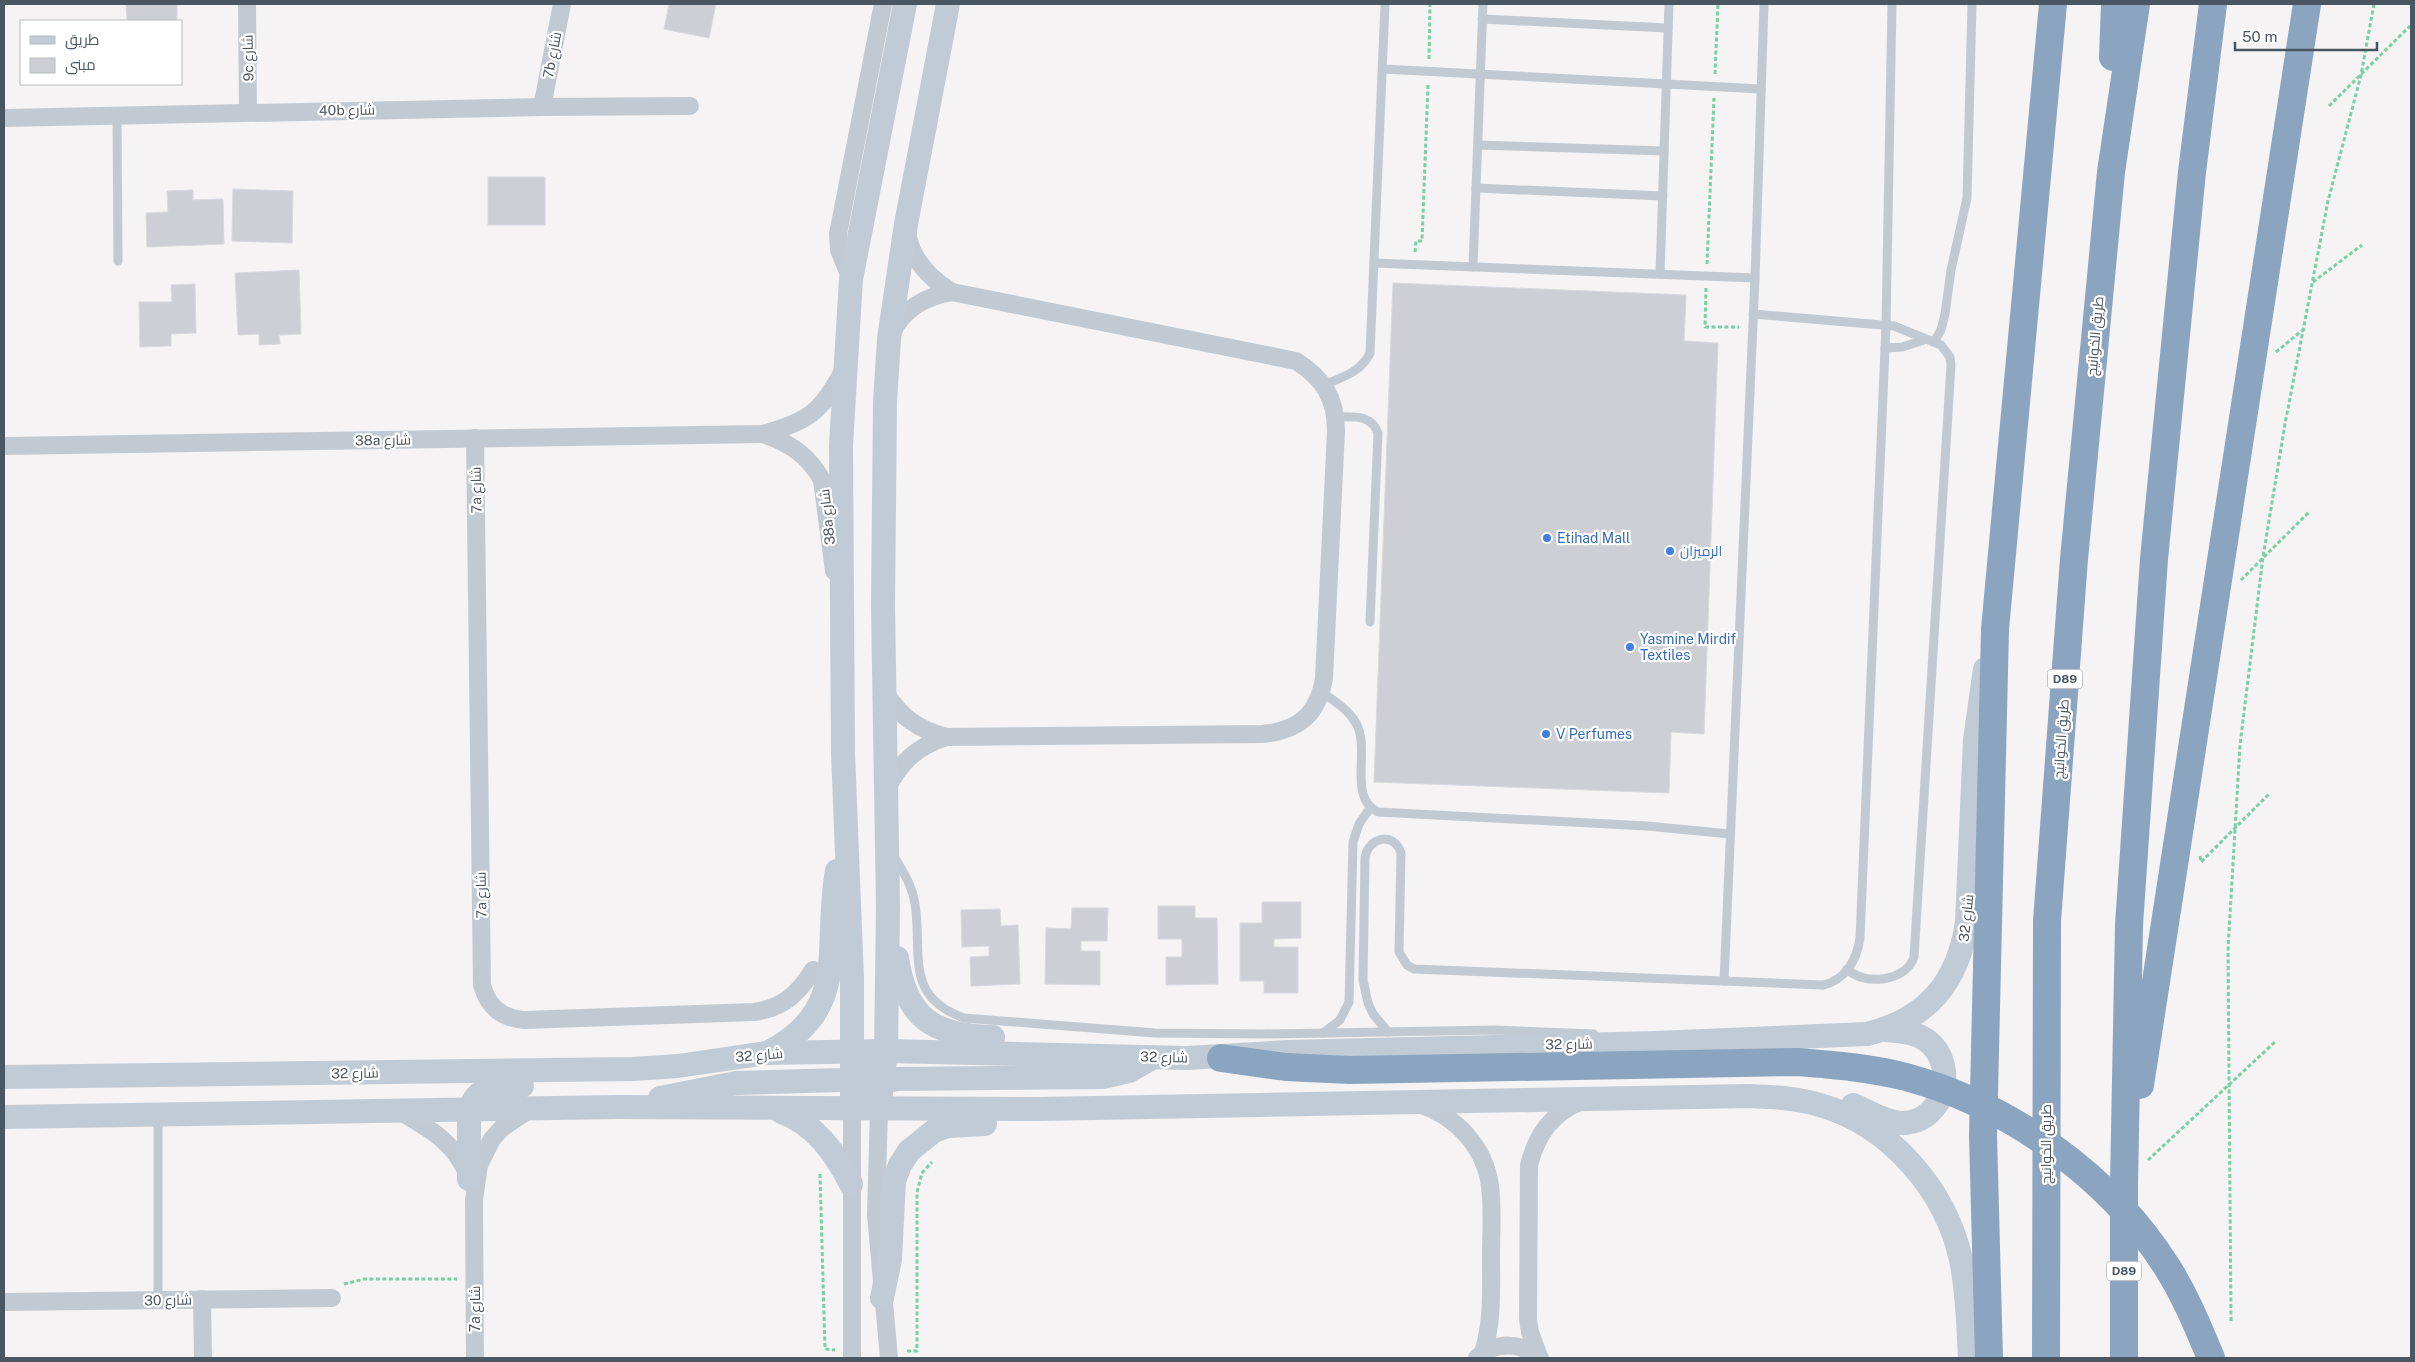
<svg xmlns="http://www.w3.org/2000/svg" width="2415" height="1362" font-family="'Public Sans',Cairo,sans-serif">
<rect width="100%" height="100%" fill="#f5f3f3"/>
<g fill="#cdcfd5" stroke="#d7d9de">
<polygon points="126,4 177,4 177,21 127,21"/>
<polygon points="669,4 716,4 709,38 664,29"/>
<rect x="488" y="177" width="57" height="48"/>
<polygon points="233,189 293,191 292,243 232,241"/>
<polygon points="193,190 193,200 223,199 224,244 147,247 146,213 168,212 167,191"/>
<polygon points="299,270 301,334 279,335 280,344 259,345 259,334 238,335 235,273"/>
<polygon points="1393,283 1686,295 1684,341 1718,343 1704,734 1671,732 1669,793 1374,782"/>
<polygon points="195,284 196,333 171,334 171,346 140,347 139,302 172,302 171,285"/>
<polygon points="1262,902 1301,902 1301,938 1274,939 1274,947 1298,947 1298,993 1264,993 1264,981 1240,981 1240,923 1262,923"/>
<polygon points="1158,906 1195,906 1195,918 1217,918 1218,984 1166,985 1166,957 1182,957 1182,939 1158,939"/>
<polygon points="1072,908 1108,908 1107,941 1081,941 1081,951 1100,951 1100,985 1045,984 1046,928 1071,929"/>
<polygon points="1000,909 1001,926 1018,925 1020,984 971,986 970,957 989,956 989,946 962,947 961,910"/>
</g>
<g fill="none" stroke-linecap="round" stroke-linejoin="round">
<g stroke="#7ad0a6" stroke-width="3" stroke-dasharray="4 2.5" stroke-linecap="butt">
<polyline points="1429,59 1430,4"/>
<polyline points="1715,74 1718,4"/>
<polyline points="2329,106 2410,26"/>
<polyline points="1415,252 1416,241 1422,241 1428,85"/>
<polyline points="1707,264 1714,98"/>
<polyline points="2313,282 2362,245"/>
<polyline points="1706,288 1705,327 1739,327"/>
<polyline points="2276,352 2304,329"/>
<polyline points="2241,580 2310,511"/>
<polyline points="2200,856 2201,862 2269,794"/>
<polyline points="2148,1160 2276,1041"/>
<polyline points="820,1174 825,1349 835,1350"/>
<polyline points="344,1284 364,1279 457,1279"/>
<polyline points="2231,1321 2228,949 2240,745 2263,557 2285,424 2328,201 2361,75 2374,4"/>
<polyline points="907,1351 917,1351 917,1192 922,1173 932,1162"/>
</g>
<g stroke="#c1cad2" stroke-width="9">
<polyline points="1482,19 1668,28"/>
<polyline points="1383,69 1761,89"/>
<polyline points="117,115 118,261"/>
<polyline points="1478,145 1664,151"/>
<polyline points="1476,188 1663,196"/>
<polyline points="1374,263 1755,278"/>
<polyline points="1473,267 1483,4"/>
<polyline points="1660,274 1669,4"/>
<path d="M1753 314 1894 326 1941 345 1950 357 1951 365 1914 957C1906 982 1864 986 1847 969"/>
<polyline points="1934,342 1941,330 1945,314 1951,270 1967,198 1972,4"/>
<polyline points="1885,348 1902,347 1924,340"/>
<path d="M1324 385C1343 377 1361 372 1370 353L1385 4"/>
<path d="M1336 417C1353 417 1371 414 1378 433L1370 622"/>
<path d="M1322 692C1334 701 1348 709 1356 723 1371 750 1347 797 1378 812L1647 826 1730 834"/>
<path d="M893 855C903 871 912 885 915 904 923 953 903 996 964 1018L1155 1033 1264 1034 1495 1030 1594 1034"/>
<polyline points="1724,981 1755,278 1764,4"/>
<path d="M1388 1032 1373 1014 1368 1003 1363 980 1365 858C1368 837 1394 831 1401 853L1399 952 1407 965 1414 969 1823 985C1846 980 1857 959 1860 938L1886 325 1892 4"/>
<polyline points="1323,1033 1340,1020 1349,1002 1353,842 1359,824 1370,808"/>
<polyline points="158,1116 158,1300"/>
</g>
<g stroke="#c1cad2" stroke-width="18">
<polyline points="247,4 248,112"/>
<polyline points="542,107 562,4"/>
<polyline points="4,118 542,107 690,106"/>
<polyline points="851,279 839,250 838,234 883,4"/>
<path d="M892 333C903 309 926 296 952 292"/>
<path d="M763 434C790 443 808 455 822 480L834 571"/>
<path d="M475 438 482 985C488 1007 501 1018 524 1020L754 1012C783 1008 798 994 813 970"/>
<path d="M4 446 763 434C809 420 820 414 843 371"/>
<path d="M885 692C900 717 919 730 947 737L1262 734C1298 731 1318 715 1324 678L1336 431C1336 398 1323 378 1296 361L952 292C929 278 911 259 907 232"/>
<path d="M886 791C899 763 917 746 947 737"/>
<path d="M1419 1104C1456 1116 1485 1147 1490 1186 1493 1208 1491 1233 1491 1255 1491 1289 1493 1321 1483 1353"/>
<polyline points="879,1110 876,1215 889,1358"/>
<path d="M399 1111C429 1128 454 1142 468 1175"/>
<polyline points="202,1299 203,1358"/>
<polyline points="4,1302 332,1298"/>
<path d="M1539 1357 1530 1332 1528 1319 1529 1165C1537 1134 1552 1113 1582 1101"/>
<polyline points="475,1358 474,1200 479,1165 492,1139 502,1128 530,1109"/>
<polyline points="852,1358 852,1109"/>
<path d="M1477 1358C1496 1341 1521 1342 1540 1358"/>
</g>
<g stroke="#c1cbd6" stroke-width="24">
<path d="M897 958C906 1018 933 1036 993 1037"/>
<path d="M769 1052C852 1009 823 946 837 871"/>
<path d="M4 1077 633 1069 678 1066 767 1053 886 1051 1187 1058 1287 1052 1656 1043 1867 1034C1927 1019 1958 983 1967 922L1975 740 1985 669"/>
<polyline points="869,1089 883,1082 897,1079 1103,1077 1129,1071 1150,1059"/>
<polyline points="660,1098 736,1083 841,1080 853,1078 865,1071"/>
<path d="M1853 1105C1868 1111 1884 1122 1900 1123 1948 1125 1961 1055 1919 1036 1909 1031 1896 1031 1885 1030"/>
<polyline points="852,1109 852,979 843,753 841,445 851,279 905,4"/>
<polyline points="879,1110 886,1051 888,907 883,606 885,402 889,339 906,224 948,4"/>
<path d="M780 1111C816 1125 834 1151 851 1184"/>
<path d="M4 1117 617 1107 1040 1109 1749 1096C1773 1097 1797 1098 1820 1105 1890 1125 1946 1190 1961 1260 1968 1292 1968 1326 1970 1358"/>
<path d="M469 1179V1111C478 1083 498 1087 522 1086"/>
<polyline points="882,1298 890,1259 894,1181 900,1165 909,1151 934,1131 948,1126 985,1124"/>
</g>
<g stroke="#8ba5c1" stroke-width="28">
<polyline points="2113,57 2115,4"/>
<path d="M1221 1058 1286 1067 1350 1070 1798 1062C1835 1065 1871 1068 1906 1077 2009 1105 2110 1176 2167 1267 2185 1295 2198 1327 2211 1358"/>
<polyline points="2140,1085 2307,4"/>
<polyline points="1989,1358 1983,1135 1995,629 2053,4"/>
<polyline points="2046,1358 2047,921 2074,559 2111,172 2136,4"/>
<polyline points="2124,1358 2124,1183 2129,925 2154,559 2192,172 2213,4"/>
</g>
</g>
<g fill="#3f7fe0" stroke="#fff" stroke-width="2">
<circle cx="1547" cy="538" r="5"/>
<circle cx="1670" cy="551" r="5"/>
<circle cx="1630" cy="647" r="5"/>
<circle cx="1546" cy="734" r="5"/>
</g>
<g text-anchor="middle" stroke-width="4.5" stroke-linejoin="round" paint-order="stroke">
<g fill="#fff" stroke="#808990" stroke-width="1">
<rect x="2047.5" y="669.5" width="35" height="19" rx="4"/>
<rect x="2106.5" y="1261.5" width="35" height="19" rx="4"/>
</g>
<g font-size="12" font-weight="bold" fill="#4a5661">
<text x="2065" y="683">D89</text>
<text x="2124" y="1275">D89</text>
</g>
<g font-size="14" fill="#4a5661" stroke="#fff">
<text transform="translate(552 55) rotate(-79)" y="5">7b شارع</text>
<text transform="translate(248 58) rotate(-91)" y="5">9c شارع</text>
<text transform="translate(347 110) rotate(-1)" y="5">40b شارع</text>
<text transform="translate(2095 336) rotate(-85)" y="5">طريق الخوانيج</text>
<text transform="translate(383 440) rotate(-1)" y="5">38a شارع</text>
<text transform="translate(476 490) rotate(-91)" y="5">7a شارع</text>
<text transform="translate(827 517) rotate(-96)" y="5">38a شارع</text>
<text transform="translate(2061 739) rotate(-86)" y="5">طريق الخوانيج</text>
<text transform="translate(481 895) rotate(-91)" y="5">7a شارع</text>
<text transform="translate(1966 918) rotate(-84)" y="5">شارع 32</text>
<text transform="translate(1569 1044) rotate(-1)" y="5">شارع 32</text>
<text transform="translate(759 1055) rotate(-5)" y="5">شارع 32</text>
<text transform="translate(1164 1057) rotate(1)" y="5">شارع 32</text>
<text transform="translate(355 1073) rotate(-1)" y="5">شارع 32</text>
<text transform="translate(2046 1144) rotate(-90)" y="5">طريق الخوانيج</text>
<text transform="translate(168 1300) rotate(-1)" y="5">شارع 30</text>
<text transform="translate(475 1309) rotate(-90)" y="5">7a شارع</text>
</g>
<g font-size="14" fill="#366cbe" stroke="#fff" text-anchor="start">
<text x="1557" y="543">Etihad Mall</text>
<text x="1680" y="556">الرميزان</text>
<text x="1640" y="644">Yasmine Mirdif<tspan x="1640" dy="16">Textiles</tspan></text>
<text x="1556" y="739">V Perfumes</text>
</g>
</g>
<rect width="2415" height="1362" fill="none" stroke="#4a5661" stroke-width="10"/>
<rect x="20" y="20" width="162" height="65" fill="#ffffff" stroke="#b7bbc0"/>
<rect x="30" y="36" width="25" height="8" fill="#c1cbd6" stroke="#b7bbc0"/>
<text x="65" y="45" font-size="15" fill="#4a5661">طريق</text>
<rect x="30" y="58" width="25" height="15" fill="#cdcfd5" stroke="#b7bbc0"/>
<text x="65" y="70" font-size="15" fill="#4a5661">مبنى</text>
<path d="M2235 42v8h142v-8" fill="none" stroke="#4a5661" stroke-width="2.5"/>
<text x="2242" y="42" font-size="15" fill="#4a5661" stroke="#ffffff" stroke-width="4" paint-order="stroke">50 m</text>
</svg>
